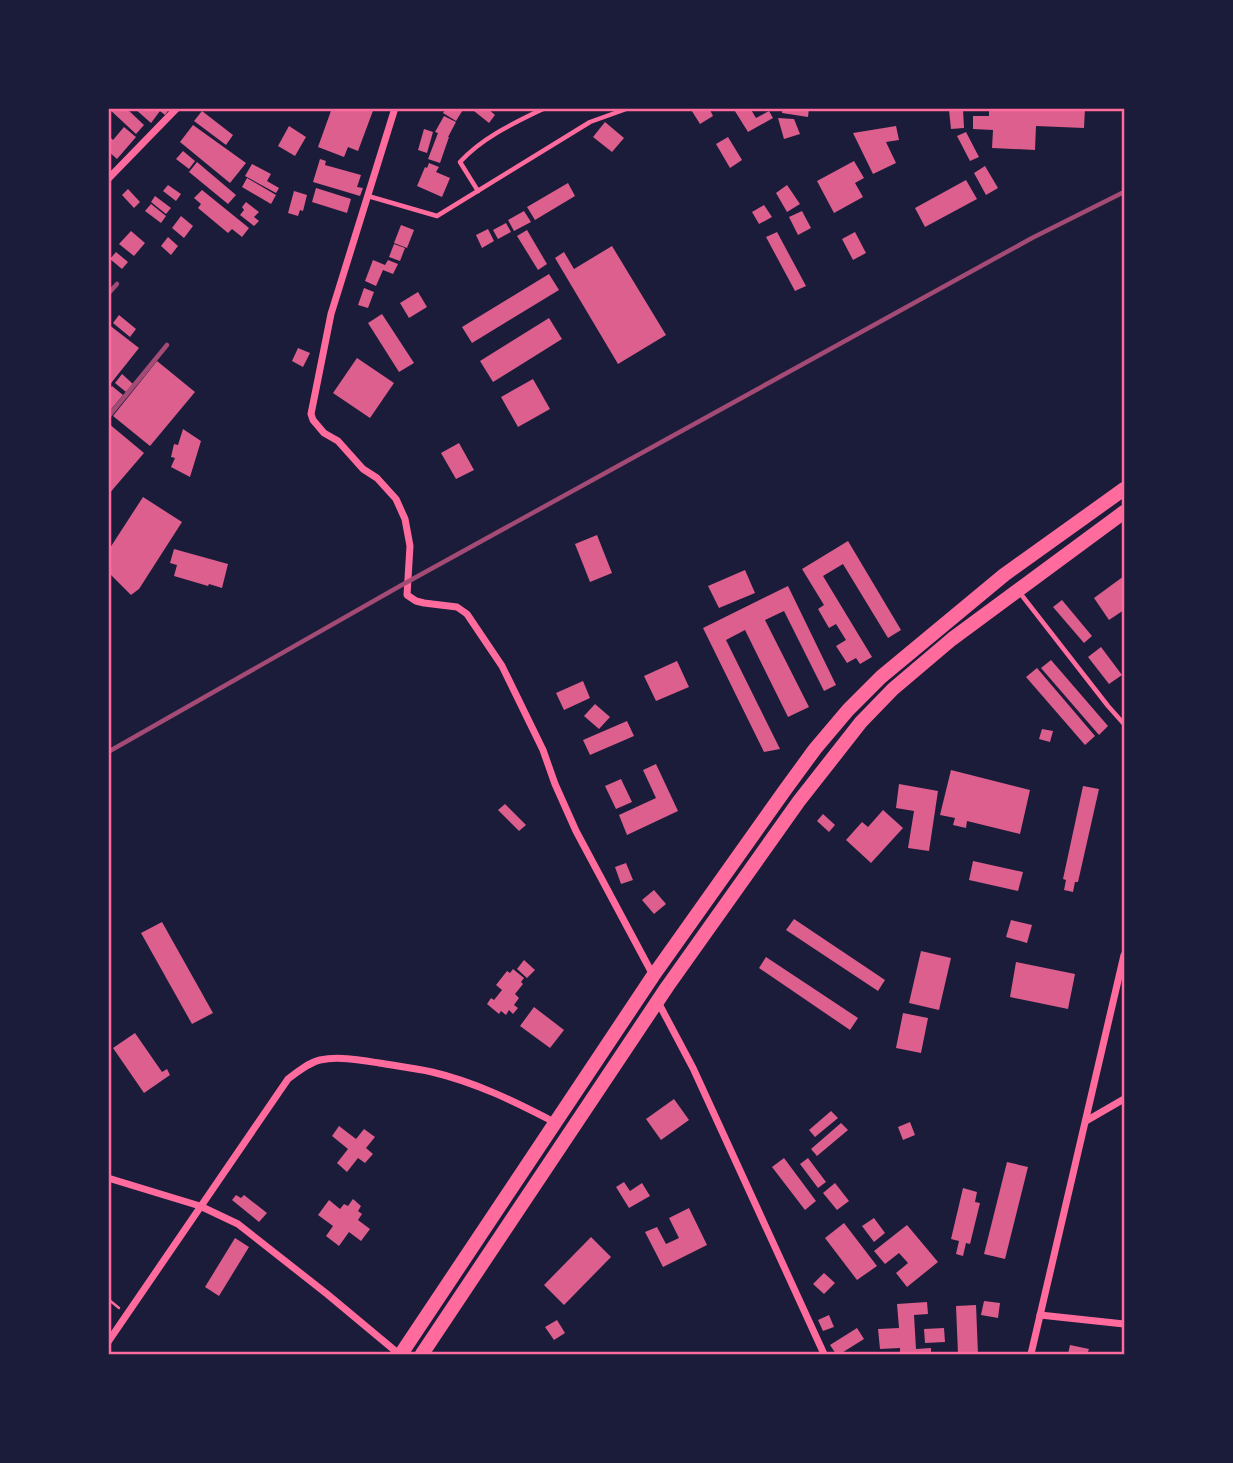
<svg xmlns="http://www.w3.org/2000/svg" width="1233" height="1463" font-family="Ubuntu,sans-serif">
<rect width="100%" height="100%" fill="#1b1b3a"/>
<g fill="#dd5f8e">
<polygon points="108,108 126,108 144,125 136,134"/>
<polygon points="134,108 170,108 165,115 160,111 151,123"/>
<polygon points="332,108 374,108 358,151 348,147 344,157 318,147"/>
<polygon points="446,108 464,108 456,121 443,113"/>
<polygon points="476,108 487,108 495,115 489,123 474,111"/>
<polygon points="690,108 709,108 713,116 700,124"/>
<polygon points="733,108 750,108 756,118 769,111 773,118 748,132"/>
<polygon points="782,108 809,108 808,117 782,113"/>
<polygon points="989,108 1085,108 1084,128 1036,126 1035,150 992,148 993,130 973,129 973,116 989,116"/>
<polygon points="963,109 964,128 951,129 949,110"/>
<polygon points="202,111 233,135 226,145 194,121"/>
<polygon points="444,116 456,122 448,137 449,137 440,163 428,159 438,133 435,132"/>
<polygon points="778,118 794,119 800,134 784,139"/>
<polygon points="605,122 624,138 612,152 593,137"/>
<polygon points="193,125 246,163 230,183 180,142"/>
<polygon points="289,126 306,137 295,156 278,146"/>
<polygon points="896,126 899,140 886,142 896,163 873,174 853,133"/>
<polygon points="124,127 136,137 117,159 108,151 108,135 113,140"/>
<polygon points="424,129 433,132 427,153 418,150"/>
<polygon points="966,132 979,157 970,161 957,136"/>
<polygon points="728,137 742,160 730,168 716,144"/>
<polygon points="183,151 195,161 189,169 176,159"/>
<polygon points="320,159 326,161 325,165 361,175 357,187 363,188 360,196 313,182"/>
<polygon points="854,161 864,178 855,183 863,197 834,213 817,181"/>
<polygon points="197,162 236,195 228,204 189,172"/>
<polygon points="429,163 439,167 436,172 450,178 442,197 417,186 425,167 427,168"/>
<polygon points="252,164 271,174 267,181 279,188 276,193 245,176"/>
<polygon points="985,166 998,188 986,195 974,173"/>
<polygon points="247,178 276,195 271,204 242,187"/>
<polygon points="966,180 977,199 925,227 915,208"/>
<polygon points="568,183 575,196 535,220 527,207"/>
<polygon points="168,185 181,194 176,201 163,191"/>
<polygon points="787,185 800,204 787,212 776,193"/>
<polygon points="316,188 351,199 347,213 312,202"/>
<polygon points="128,189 140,202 134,208 122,195"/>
<polygon points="202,190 249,228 242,237 232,229 228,233 198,208 201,204 194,198"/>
<polygon points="294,191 307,195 303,211 300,210 298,216 288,213"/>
<polygon points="155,196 171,208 166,214 151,202"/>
<polygon points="246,202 259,212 254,217 259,221 254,226 240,215 244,210 242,207"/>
<polygon points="151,204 166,216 161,223 145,211"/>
<polygon points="764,205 772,217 759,224 752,212"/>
<polygon points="524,211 531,222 514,231 508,220"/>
<polygon points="802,211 811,228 798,235 789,217"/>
<polygon points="181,216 193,226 184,238 172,228"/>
<polygon points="506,223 511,232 498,239 493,230"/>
<polygon points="401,225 414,230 407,248 394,243"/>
<polygon points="488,229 494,241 482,248 476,235"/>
<polygon points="527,230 547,264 538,270 517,236"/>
<polygon points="131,231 145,243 134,256 119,244"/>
<polygon points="777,232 806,286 795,291 766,237"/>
<polygon points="855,232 866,253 853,260 842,239"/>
<polygon points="168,237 178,246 171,255 161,246"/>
<polygon points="394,244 405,248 400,261 389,257"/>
<polygon points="612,246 666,335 618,364 555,258 564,252 574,269"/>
<polygon points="116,252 128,262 122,269 110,259"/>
<polygon points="373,260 385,265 388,260 398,264 393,274 383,270 376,286 365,281"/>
<polygon points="549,274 559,290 472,343 462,327"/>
<polygon points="364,288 374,292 368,308 358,305"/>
<polygon points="418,292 427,307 409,318 400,303"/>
<polygon points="382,314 414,363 399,372 368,323"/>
<polygon points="119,315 136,329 130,337 113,323"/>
<polygon points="549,318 562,339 493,382 480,361"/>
<polygon points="108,324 139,348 108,387"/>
<polygon points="298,348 310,353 303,367 292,361"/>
<polygon points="357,358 394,383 370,418 333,393"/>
<polygon points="157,361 195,392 150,446 113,416"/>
<polygon points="122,374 133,384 126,392 115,383"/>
<polygon points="533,379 550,409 518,427 501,397"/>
<polygon points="112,386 123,395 108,413 108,391"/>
<polygon points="108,423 144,453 108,495"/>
<polygon points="183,429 201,441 190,477 171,467 175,458 171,457 174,444 178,445"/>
<polygon points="459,443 474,470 456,479 441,453"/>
<polygon points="143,497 182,522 139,589 131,595 108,572 108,551"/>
<polygon points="597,535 612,573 590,582 575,544"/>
<polygon points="848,541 901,630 888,638 843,564 823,576 872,657 860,664 856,658 847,663 836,646 846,640 836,624 829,628 818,609 824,605 802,569"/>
<polygon points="174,549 228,564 222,588 209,584 208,586 174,576 177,565 170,563"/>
<polygon points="745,570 755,593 719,608 708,586"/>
<polygon points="1124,576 1124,610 1109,620 1094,598"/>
<polygon points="788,586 836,685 824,691 784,611 765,620 809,707 788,717 745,630 726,640 780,749 764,752 703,628"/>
<polygon points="1062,600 1092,636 1084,643 1053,607"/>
<polygon points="1101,647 1122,675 1109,684 1088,657"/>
<polygon points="1051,660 1108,726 1099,735 1041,668"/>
<polygon points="677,661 689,687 656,701 644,676"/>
<polygon points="1037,668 1095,736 1085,745 1026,677"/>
<polygon points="583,681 590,698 564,710 556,693"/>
<polygon points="595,704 610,717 599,729 584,716"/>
<polygon points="627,721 634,736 590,755 583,740"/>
<polygon points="1042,729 1053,731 1050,742 1039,739"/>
<polygon points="656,764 678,811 627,835 619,815 656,798 643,770"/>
<polygon points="951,770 1030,790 1020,834 967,821 966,828 953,825 955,818 940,815"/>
<polygon points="621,779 632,802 616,809 605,786"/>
<polygon points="899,784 938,791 929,851 908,848 914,811 896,808"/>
<polygon points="1083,786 1099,789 1078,882 1075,882 1073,892 1064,890 1066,880 1063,879"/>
<polygon points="505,804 526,825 519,831 498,810"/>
<polygon points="883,810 903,828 871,863 846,840 862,822 868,827"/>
<polygon points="823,814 835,825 829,832 817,821"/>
<polygon points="973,861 1023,872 1018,891 969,880"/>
<polygon points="626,863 633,880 621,884 615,867"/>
<polygon points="654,890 666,904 654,914 642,900"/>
<polygon points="794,919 885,980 878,991 786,930"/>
<polygon points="1011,920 1032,925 1027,943 1006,937"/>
<polygon points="162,922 213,1013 192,1024 141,933"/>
<polygon points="921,951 951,958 939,1010 909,1003"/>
<polygon points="766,957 858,1018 850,1030 759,968"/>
<polygon points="524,960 535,970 527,978 517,969"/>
<polygon points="1016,962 1075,974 1068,1009 1010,997"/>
<polygon points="513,969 524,978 521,982 523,984 515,994 519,998 514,1005 518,1008 513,1014 509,1010 506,1015 501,1011 499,1014 487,1004 491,998 494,1000 502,990 496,985 507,971 510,973"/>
<polygon points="534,1007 564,1030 550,1048 520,1026"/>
<polygon points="903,1013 928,1018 921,1053 896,1048"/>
<polygon points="135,1033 162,1072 167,1069 170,1075 144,1093 113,1048"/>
<polygon points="674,1099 689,1120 661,1140 646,1119"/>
<polygon points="831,1111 838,1118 815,1137 809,1130"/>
<polygon points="910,1122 915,1135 903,1140 898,1127"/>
<polygon points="841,1123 848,1130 817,1156 811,1149"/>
<polygon points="339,1126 356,1139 364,1129 375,1137 366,1148 373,1154 365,1163 358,1158 347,1172 337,1163 348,1149 332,1136"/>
<polygon points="784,1158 816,1201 805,1210 772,1167"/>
<polygon points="808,1158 826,1182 818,1188 800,1164"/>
<polygon points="1007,1162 1028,1167 1005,1259 984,1254"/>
<polygon points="624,1182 630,1191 642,1183 650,1196 629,1208 616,1187"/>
<polygon points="835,1183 849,1201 837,1210 823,1193"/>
<polygon points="963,1188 977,1192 975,1202 980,1203 970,1244 966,1243 963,1256 956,1254 959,1241 951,1239"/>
<polygon points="236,1195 241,1198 244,1195 267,1213 259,1222 232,1200"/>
<polygon points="353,1199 361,1206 358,1211 362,1214 358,1220 370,1229 361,1241 349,1232 339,1246 326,1236 333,1226 318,1215 329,1200 340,1209 344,1204 348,1206"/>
<polygon points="689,1208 707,1245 663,1267 645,1232 657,1227 666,1244 679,1238 669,1218"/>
<polygon points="874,1218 885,1233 874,1242 862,1226"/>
<polygon points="844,1223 877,1266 857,1280 825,1238"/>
<polygon points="907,1225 938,1262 907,1287 896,1273 908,1263 899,1253 885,1264 874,1251"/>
<polygon points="591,1237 611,1257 564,1305 544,1285"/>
<polygon points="235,1238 249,1247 219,1296 205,1287"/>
<polygon points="824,1273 835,1283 824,1294 813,1284"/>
<polygon points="984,1301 1000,1303 998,1318 981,1315"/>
<polygon points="927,1302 928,1314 914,1315 916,1349 931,1348 931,1354 900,1354 900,1348 880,1349 878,1329 899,1328 897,1304"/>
<polygon points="976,1305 978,1354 958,1354 956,1306"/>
<polygon points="829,1315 834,1327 823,1331 818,1320"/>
<polygon points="557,1320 565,1333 554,1340 545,1327"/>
<polygon points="857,1328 864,1339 840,1354 836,1354 830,1345"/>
<polygon points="944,1328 945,1342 925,1343 924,1329"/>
<polygon points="1070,1345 1089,1349 1087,1354 1068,1354"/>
</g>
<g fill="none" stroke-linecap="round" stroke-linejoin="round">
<polyline stroke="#ff6b9d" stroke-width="2.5" points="108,1299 119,1308"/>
<g stroke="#ff6b9d" stroke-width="4.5">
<path d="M478 191 460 162C483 137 514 123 545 108"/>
<polyline points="368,196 437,216 590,122 629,108"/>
<polyline points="1020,593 1108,706 1124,724"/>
</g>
<g stroke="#ff6b9d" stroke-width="7">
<polyline points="395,108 331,314 311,414 313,420 324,433 338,441 363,469 377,478 396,499 405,519 410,546 407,595 416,601 424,603 457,607 467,614 502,666 543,750 555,784 576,831 653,975"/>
<polyline points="108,179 177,108"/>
<polyline points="658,1002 693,1068 824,1354"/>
<polyline points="1086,1121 1124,1099"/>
<polyline points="108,1178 200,1206 238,1224 327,1294 399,1354"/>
<polyline points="1040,1315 1124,1324"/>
<path d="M108 1342 288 1079C297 1072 308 1063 320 1060 338 1056 360 1060 379 1063 396 1066 414 1068 432 1072 475 1082 516 1102 556 1123"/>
<polyline points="1031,1354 1124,955"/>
</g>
<g stroke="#ff6b9d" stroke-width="14">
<polyline points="401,1354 653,976 785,790 815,749 848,710 881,677 1004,575 1124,489"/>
<polyline points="422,1354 667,987 799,801 861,722 893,689 952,639 1124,512"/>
</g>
<g stroke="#a44b75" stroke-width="4.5">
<polyline points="108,294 117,284"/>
<polyline points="108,417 167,345"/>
<polyline points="108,752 400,586 1032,238 1124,192"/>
</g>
</g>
<rect width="1233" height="1463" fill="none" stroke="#1b1b3a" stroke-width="220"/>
<rect x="110" y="110" width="1013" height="1243" fill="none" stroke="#ff6b9d" stroke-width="2.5"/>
</svg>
